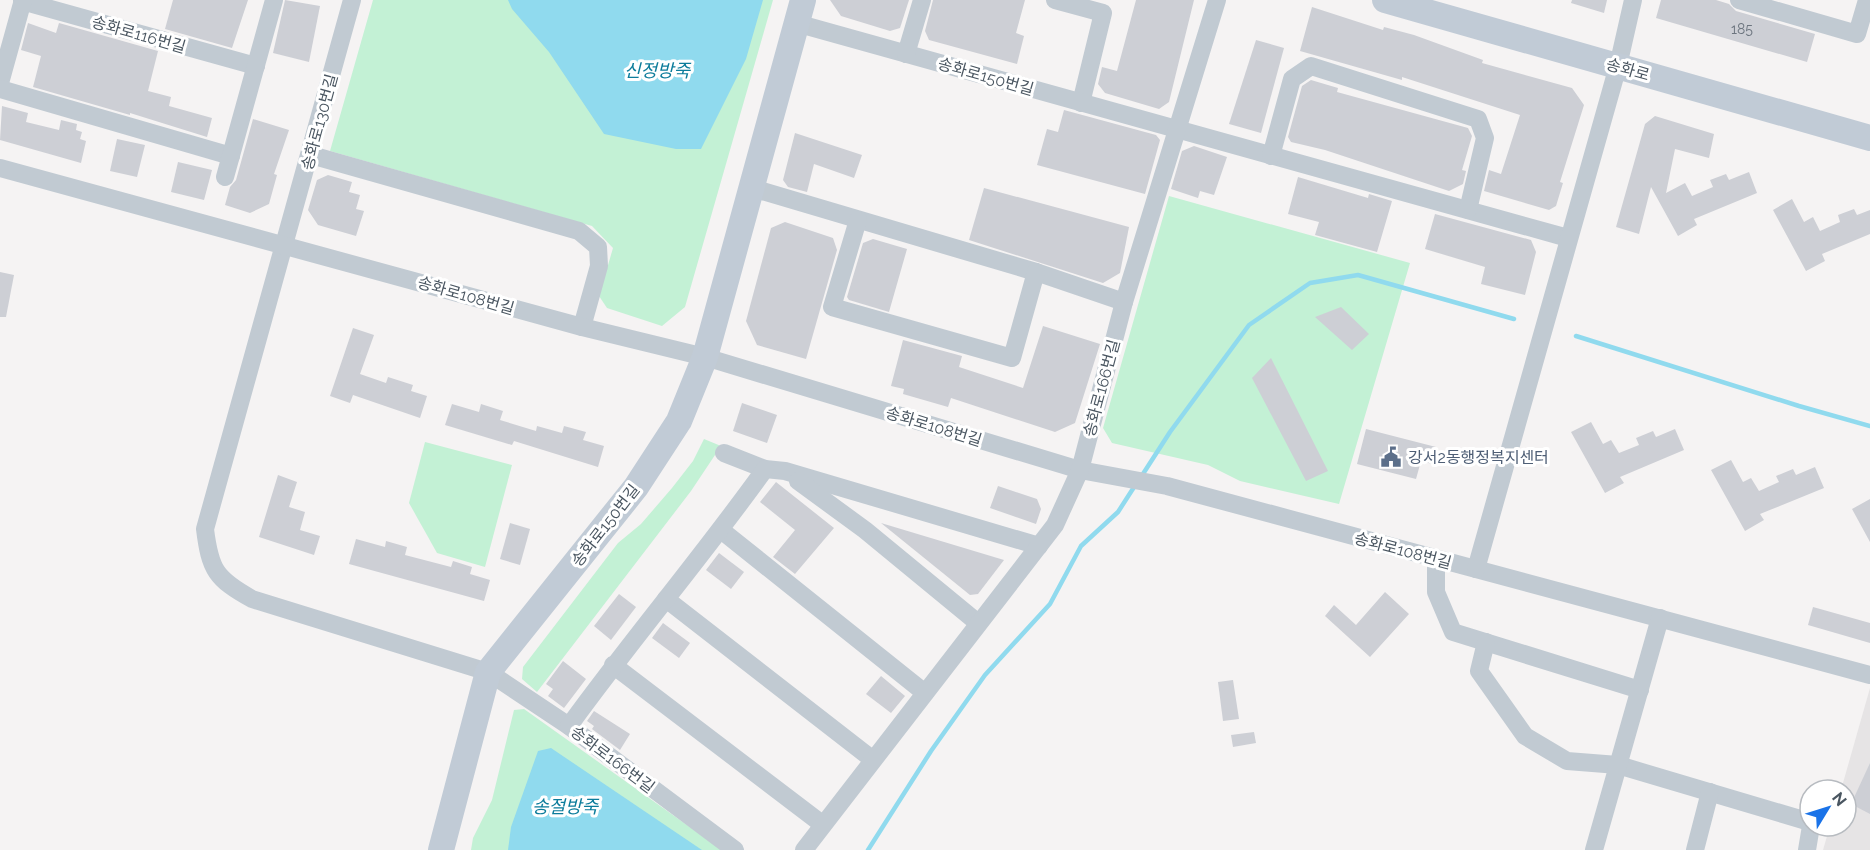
<svg xmlns="http://www.w3.org/2000/svg" width="1870" height="850" font-family="Raleway,'Noto Sans KR',sans-serif">
<rect width="100%" height="100%" fill="#f5f3f3"/>
<polygon fill="#e6e4e5" points="1870,688 1870,850 1823,850 1830,826 1846,826 1846,790 1841,790"/>
<g fill="#c3f1d5">
<polygon points="373,0 773,0 685,307 662,326 607,308 599,296 613,248 592,226 330,151"/>
<polygon points="1169,196 1410,263 1339,504 1240,481 1208,465 1112,443 1103,428"/>
<polygon points="704,439 721,446 691,491 537,692 522,679 523,667 618,543 641,524 672,488 693,461"/>
<polygon points="425,442 512,465 485,567 437,553 409,503"/>
<polygon points="524,709 722,850 471,850 473,838 492,800 514,710"/>
</g>
<g fill="#90daee">
<polygon points="508,0 763,0 746,59 701,149 676,149 604,134 549,52 512,9"/>
<polygon points="551,748 702,850 508,850 511,827 538,751"/>
</g>
<g fill="none" stroke-linecap="round" stroke-linejoin="round">
<g stroke="#90daee" stroke-width="4.5">
<polyline points="1576,336 1799,406 1870,426"/>
<polyline points="1141,477 1170,432 1249,325 1310,283 1358,275 1514,319"/>
<polyline points="868,850 931,751 985,675 1050,604 1081,546 1118,512 1136,484"/>
</g>
</g>
<g fill="#cdcfd5">
<polygon points="173,0 248,0 232,48 165,29"/>
<polygon points="285,0 320,6 309,62 273,53"/>
<polygon points="830,0 909,0 900,28 890,31 841,16"/>
<polygon points="933,0 1025,0 1016,33 1024,36 1017,64 929,40 925,31"/>
<polygon points="1136,0 1194,0 1169,102 1159,109 1105,93 1098,84 1102,67 1117,71"/>
<polygon points="1572,0 1607,0 1604,13 1571,3"/>
<polygon points="1661,0 1716,0 1729,4 1736,11 1815,34 1807,62 1656,18"/>
<polygon points="1312,7 1383,30 1384,27 1414,35 1483,60 1482,63 1572,88 1584,105 1560,182 1563,183 1556,206 1549,210 1484,191 1489,170 1501,174 1520,115 1402,77 1402,80 1300,51"/>
<polygon points="28,23 56,33 59,23 158,51 148,91 171,97 169,106 212,118 207,137 130,113 130,115 33,87 41,56 21,50"/>
<polygon points="1256,40 1284,48 1261,133 1229,124"/>
<polygon points="1311,80 1338,88 1337,92 1468,128 1472,136 1462,170 1466,171 1463,184 1449,191 1325,150 1291,142 1288,137 1302,86"/>
<polygon points="2,106 28,113 26,122 59,130 61,120 77,124 76,130 82,132 80,139 86,141 81,163 0,140"/>
<polygon points="1064,110 1156,135 1160,140 1145,194 1037,165 1047,129 1058,132"/>
<polygon points="1655,116 1714,134 1709,158 1675,149 1666,193 1685,183 1692,196 1713,187 1710,180 1726,174 1729,180 1749,172 1757,193 1694,219 1697,225 1678,236 1651,187 1639,234 1616,227 1645,124"/>
<polygon points="253,119 289,130 274,174 277,175 269,204 250,213 225,205 230,187 236,180"/>
<polygon points="795,133 862,155 854,178 814,164 807,192 788,187 783,180"/>
<polygon points="117,139 145,145 137,177 110,171"/>
<polygon points="1194,146 1227,157 1214,195 1200,191 1198,198 1171,189 1182,151"/>
<polygon points="178,162 212,170 204,200 171,192"/>
<polygon points="328,175 352,182 349,192 360,195 356,209 364,211 356,236 318,225 308,210 317,180"/>
<polygon points="1298,177 1368,198 1369,194 1392,201 1377,252 1315,235 1319,222 1288,214"/>
<polygon points="984,188 1129,227 1120,273 1103,283 969,240"/>
<polygon points="1792,199 1804,222 1813,217 1820,231 1840,222 1838,215 1854,209 1857,215 1870,210 1870,234 1822,254 1825,261 1806,271 1773,210"/>
<polygon points="1435,214 1531,240 1536,252 1525,295 1481,284 1485,267 1425,249"/>
<polygon points="785,222 833,238 837,250 806,359 757,345 746,321 771,228"/>
<polygon points="873,239 907,249 889,312 849,300 847,297 863,243"/>
<polygon points="0,272 14,275 6,317 0,317"/>
<polygon points="1341,307 1369,334 1352,350 1315,317"/>
<polygon points="1043,326 1100,344 1075,423 1055,432 951,398 948,407 903,394 904,389 891,386 903,340 962,356 959,367 1023,388"/>
<polygon points="353,328 374,335 360,374 386,383 388,377 413,385 411,391 427,396 420,418 353,395 350,403 330,396"/>
<polygon points="1271,358 1328,471 1306,481 1252,378"/>
<polygon points="742,403 777,415 767,443 733,431"/>
<polygon points="452,404 479,412 481,404 503,411 500,420 536,431 537,426 562,433 564,426 586,432 583,440 604,446 598,467 514,441 512,445 445,425"/>
<polygon points="1591,422 1603,444 1611,440 1619,453 1639,445 1636,438 1653,431 1656,437 1675,429 1684,450 1620,477 1624,483 1605,493 1571,432"/>
<polygon points="1366,429 1436,447 1432,464 1421,461 1416,479 1357,464"/>
<polygon points="1731,460 1743,482 1751,478 1759,491 1779,482 1776,476 1793,469 1796,475 1815,467 1824,488 1760,514 1764,520 1745,531 1711,470"/>
<polygon points="278,475 297,482 289,507 305,512 300,530 320,536 314,555 259,537"/>
<polygon points="776,482 834,528 795,574 773,557 795,530 760,502"/>
<polygon points="998,486 1037,499 1041,509 1036,524 990,508"/>
<polygon points="1870,499 1870,542 1852,509"/>
<polygon points="510,523 530,529 520,565 500,559"/>
<polygon points="881,523 1004,560 978,594 970,595"/>
<polygon points="356,539 385,547 386,541 407,547 405,555 451,567 453,561 472,567 470,574 490,580 484,601 349,564"/>
<polygon points="719,553 744,572 731,589 706,570"/>
<polygon points="1385,592 1409,614 1370,657 1325,616 1334,605 1356,625"/>
<polygon points="619,594 636,607 611,640 594,626"/>
<polygon points="1813,607 1870,623 1870,643 1808,625"/>
<polygon points="663,623 690,643 679,658 652,638"/>
<polygon points="563,661 586,679 564,708 548,696 553,689 546,684"/>
<polygon points="881,676 905,696 891,713 866,694"/>
<polygon points="1233,680 1239,719 1223,721 1218,682"/>
<polygon points="594,711 630,734 620,750 592,729 594,726 587,721"/>
<polygon points="1254,732 1256,743 1233,747 1231,735"/>
<polygon points="1870,763 1870,814 1851,804"/>
</g>
<g fill="none" stroke-linecap="round" stroke-linejoin="round">
<g stroke="#c1cad2" stroke-width="18">
<path d="M352 0 205 529C210 570 216 579 252 599L488 672 569 726 735 850"/>
<polyline points="1055,0 1103,13 1081,103"/>
<polyline points="1739,0 1857,34 1867,0"/>
<polyline points="22,1 256,66"/>
<polyline points="796,23 1568,238"/>
<polyline points="906,54 922,0"/>
<polyline points="0,83 23,0"/>
<polyline points="0,89 231,156"/>
<polyline points="311,155 579,231 598,247 599,266 582,327"/>
<polyline points="1271,156 1292,79 1311,66 1478,119 1485,138 1468,210"/>
<polyline points="0,168 582,327 705,357 1080,470 1167,486 1870,675"/>
<polyline points="225,177 274,0"/>
<polyline points="752,188 1036,272 1124,302"/>
<polyline points="858,220 832,307 1012,358 1036,272"/>
<polyline points="724,453 765,469 785,471 1039,546"/>
<polyline points="798,481 865,530 978,623"/>
<polyline points="721,530 925,693"/>
<polyline points="1436,558 1436,592 1453,632 1640,690"/>
<polyline points="1476,569 1618,66 1633,0"/>
<polyline points="666,599 872,759"/>
<polyline points="1486,642 1479,671 1525,736 1567,761 1618,765 1810,822"/>
<polyline points="613,665 822,824"/>
<path d="M569 726C632 639 702 557 765 469"/>
<polyline points="804,850 1055,525 1080,470 1124,302 1217,0"/>
<polyline points="1594,850 1660,618"/>
<polyline points="1695,850 1710,792"/>
<polyline points="1807,850 1811,826"/>
</g>
<g stroke="#c1cbd6" stroke-width="26">
<polyline points="1385,0 1870,138"/>
<polyline points="441,850 488,672 636,487 679,421 705,357 803,0"/>
</g>
</g>
<defs>
<g id="civic-bare" transform="scale(1.62)"><path d="M-.6-6.5H3V-4.5H.6V-3L4-1V1h2V6H-6V1h2V-1L-.6-3ZM-1.2 2.5V6h2.4V2.5Z" fill="#5c6f8a" stroke="#fff" stroke-width="2.5" paint-order="stroke"/></g>
</defs>
<g fill-rule="evenodd">
<use href="#civic-bare" x="1391" y="457"/>
</g>
<g text-anchor="middle" stroke-width="6" stroke-linejoin="round" paint-order="stroke">
<g font-size="14" fill="#6b747e">
<text x="1742" y="34">185</text>
</g>
<g font-size="16" fill="#4a5661" stroke="#fff">
<text transform="translate(139 34) rotate(16)" y="6">송화로116번길</text>
<text transform="translate(1628 69) rotate(16)" y="6">송화로</text>
<text transform="translate(986 76) rotate(16)" y="6">송화로150번길</text>
<text transform="translate(319 122) rotate(-75)" y="6">송화로130번길</text>
<text transform="translate(466 295) rotate(16)" y="6">송화로108번길</text>
<text transform="translate(1101 388) rotate(-75)" y="6">송화로166번길</text>
<text transform="translate(934 426) rotate(17)" y="6">송화로108번길</text>
<text transform="translate(605 525) rotate(-52)" y="6">송화로150번길</text>
<text transform="translate(1403 550) rotate(15)" y="6">송화로108번길</text>
<text transform="translate(613 759) rotate(37)" y="6">송화로166번길</text>
</g>
<g font-size="16" fill="#4e5e75" stroke="#fff" text-anchor="start">
<text x="1408" y="463">강서2동행정복지센터</text>
</g>
<g font-size="18" font-style="italic" fill="#0c7c9b" stroke="#fff">
<text x="657" y="77">신정방죽</text>
<text x="565" y="813">송절방죽</text>
</g>
</g>
<g transform="translate(1828 808) rotate(52)"><circle r="28" fill="#ffffff" stroke="#b7bbc0" stroke-width="1.5"/>
<path d="M0-4.5L10 22L0 15L-10 22Z" fill="#1a73e8"/>
<text y="-9" font-size="16" font-weight="bold" text-anchor="middle" fill="#4a5661">N</text>
</g>
</svg>
